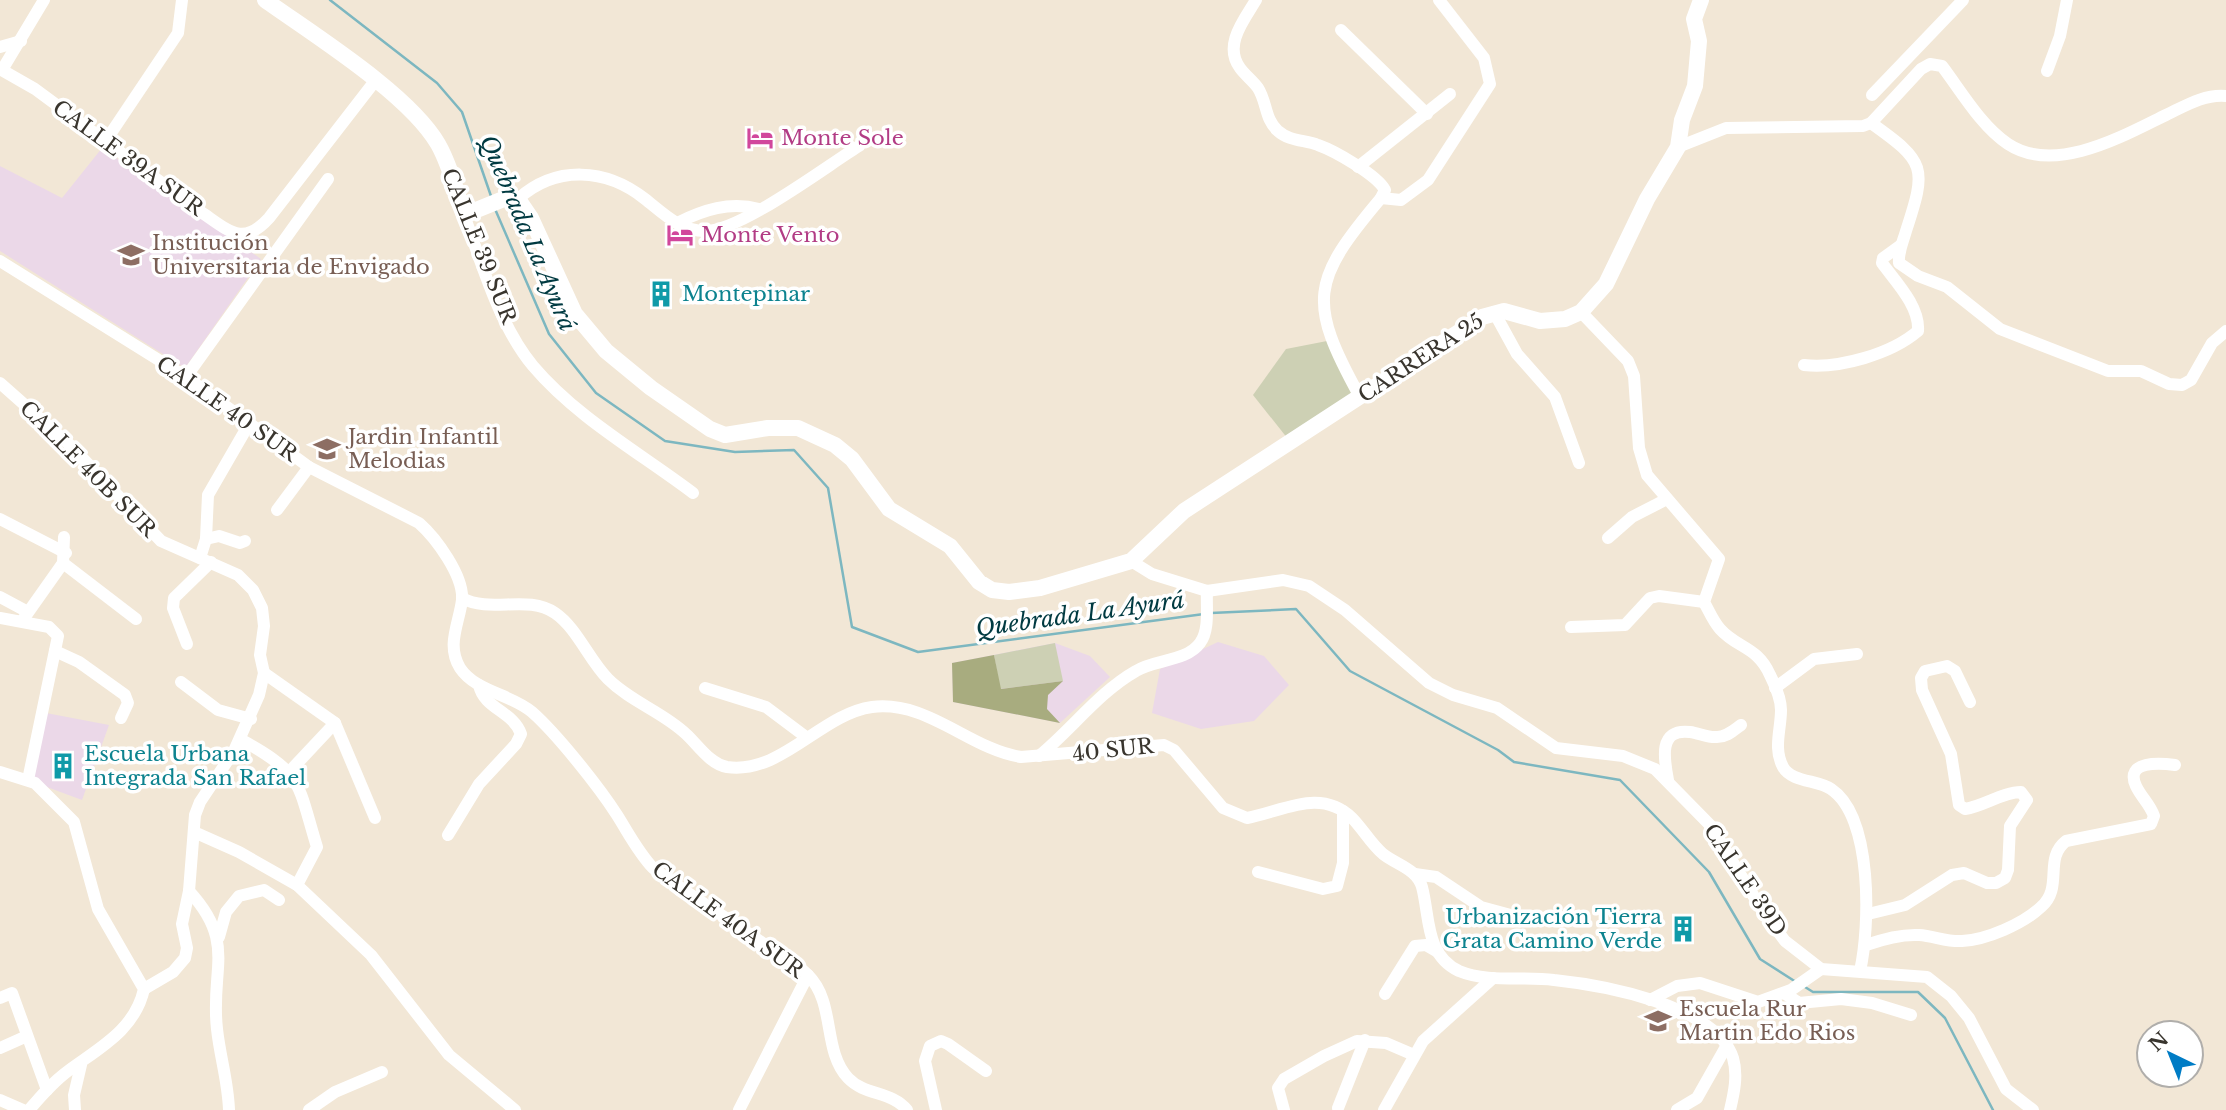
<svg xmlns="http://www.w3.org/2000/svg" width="2226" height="1110" font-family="'Libre Baskerville',serif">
<rect width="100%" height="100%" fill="#f2e7d6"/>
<g fill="#ebd8e8">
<polygon points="102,148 261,259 185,368 0,251 0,166 62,198"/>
<polygon points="1218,642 1264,656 1289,685 1254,721 1201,729 1152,713 1160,669"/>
<polygon points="1055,643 1090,656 1110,677 1060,723 953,702 952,663"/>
<polygon points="46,713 109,725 82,800 28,780"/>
</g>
<g fill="#cdd0b4">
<polygon points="1327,341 1353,396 1288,439 1253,395 1286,349"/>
<polygon points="1055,643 1063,681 1000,689 994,655"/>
</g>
<polygon fill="#a8ac7f" points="994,655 1001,689 1063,681 1048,695 1047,709 1060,723 953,702 952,663"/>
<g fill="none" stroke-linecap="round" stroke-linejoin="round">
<g stroke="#7db7c0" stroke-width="2.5">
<polyline points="330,0 437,83 462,112 492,199"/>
<polyline points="495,209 549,334 596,393 665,441 735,452 794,450 828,488 852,627 918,652 1204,614"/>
<polyline points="1211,613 1296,609 1350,671 1498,750 1514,762 1620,780 1709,872 1760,959 1796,982"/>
<polyline points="1805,987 1813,992 1918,992 1945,1018 1993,1110"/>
</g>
<g stroke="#fff" stroke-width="12">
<path d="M1256 0C1244 20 1223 45 1240 68 1245 75 1253 81 1258 88 1267 102 1265 120 1278 131 1289 141 1305 140 1318 145 1335 151 1377 175 1385 190L1381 198C1311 281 1307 301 1360 397"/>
<polyline points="1341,30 1427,114"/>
<polyline points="0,47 21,41"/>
<path d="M0 69 35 89 204 214C230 232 244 246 269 218L375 81"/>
<polyline points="2,70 44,0"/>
<polyline points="2047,71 2060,36 2067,0"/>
<polyline points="1872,95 1963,0"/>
<path d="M1871 123C1926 162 1927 167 1906 231 1903 242 1898 251 1899 263L1918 276 1947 287 2000 329 2108 371H2141L2169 384 2182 385 2191 380 2212 343 2226 331"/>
<polyline points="105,142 178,33 182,0"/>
<path d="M1678 147 1726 128 1863 126 1871 123 1921 69 1930 64 1942 66C1961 91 1981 126 2008 144 2055 175 2123 136 2166 115 2185 106 2204 94 2226 96"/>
<polyline points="1358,167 1450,94"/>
<polyline points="1381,198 1401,200 1428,180 1490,84 1484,58 1439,0"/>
<path d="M518 199C556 165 606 168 645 199 663 213 680 231 705 231 741 231 825 167 859 146"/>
<path d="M464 215C482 264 499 325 533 366 576 417 640 453 693 493"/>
<path d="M677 223C703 210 730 201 759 209"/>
<path d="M0 261 186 377 309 467 419 523C436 538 464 576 462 600 459 624 446 645 460 668 476 692 511 694 532 712 557 734 599 787 617 815 629 834 638 852 653 868 690 896 731 920 768 947 781 956 797 964 808 975 836 1003 822 1050 848 1078 865 1096 892 1091 907 1110"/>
<polyline points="1494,312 1517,354 1555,397 1579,463"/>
<path d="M1581 312 1628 361 1634 376 1639 448 1647 475 1719 559 1704 602C1709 611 1713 621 1720 629 1738 649 1757 646 1770 675 1775 685 1781 698 1781 710 1781 730 1773 748 1783 767 1791 782 1818 780 1831 789 1873 817 1870 927 1860 971"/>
<path d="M1804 365C1839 369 1891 354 1918 331 1920 306 1895 281 1882 263L1883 258 1901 245"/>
<polyline points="186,377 328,179"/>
<polyline points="0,383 70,445 161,541 238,575 253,590 262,608 264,626 260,655 264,673 259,695 234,751 200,802 195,815 189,891 182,924 187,948 185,958 173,972 144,989"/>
<polyline points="277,510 309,467"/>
<polyline points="0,519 66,553"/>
<polyline points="1608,538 1632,517 1667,499"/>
<polyline points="206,539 219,536 240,543 245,541"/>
<polyline points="200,558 206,539 208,495 249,424"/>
<polyline points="1131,561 1152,574 1207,591 1283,580 1309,586 1345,610 1429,683 1453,695 1497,708 1556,748 1623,756 1655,769 1710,825 1764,913 1785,941 1821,969 1927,977 1951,996 1969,1018 2006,1089 2033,1110"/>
<polyline points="63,563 136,619"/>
<polyline points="0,597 28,612"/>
<path d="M462 598C491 614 527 594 555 613 577 628 589 660 608 679 631 702 663 712 686 734 698 745 710 764 727 767 781 775 821 714 872 707 928 700 969 749 1021 757L1164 745 1174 750 1223 808 1247 818C1282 812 1320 787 1352 818 1363 829 1371 844 1383 854 1397 865 1417 869 1422 887 1430 917 1425 955 1459 971 1488 983 1524 976 1554 980 1602 985 1716 1005 1733 1058 1738 1075 1734 1093 1730 1110"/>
<polyline points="0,618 49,627 58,636 28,780"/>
<polyline points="22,621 63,563 64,537"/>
<polyline points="1571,627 1625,625 1650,598 1659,596 1704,602"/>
<polyline points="187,644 173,608 174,598 211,562"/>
<polyline points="55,651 79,662 125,695 128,703 121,718"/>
<polyline points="264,673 335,723 375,818"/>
<polyline points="181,682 218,710 251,719"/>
<polyline points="705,688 766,707 806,737"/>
<polyline points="1775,688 1814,659 1857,654"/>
<path d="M240 739C304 774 297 782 317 847L297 885"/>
<path d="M1039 756C1072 729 1099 692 1136 671 1155 659 1186 662 1200 643 1210 630 1206 606 1207 591"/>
<polyline points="290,771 335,723"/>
<path d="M0 772 35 783 74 822 98 909 144 989C135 1030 99 1048 68 1071 53 1082 41 1096 29 1110"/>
<path d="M1668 780C1664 759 1658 728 1690 732 1699 733 1708 738 1717 737 1727 737 1734 730 1741 725"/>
<polyline points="194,832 239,852 297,885 371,955 449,1055 515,1110"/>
<path d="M448 835 479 784 516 744 521 734C513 711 484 709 479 685"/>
<polyline points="1258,872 1323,889 1337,886 1343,863 1343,811"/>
<polyline points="1415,874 1436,877 1481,907 1518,917"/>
<path d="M189 891C237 943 210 969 217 1029 220 1057 228 1081 229 1110"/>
<path d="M1868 914 1905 905 1952 875 1964 873 1987 883H1996L2005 878 2008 870 2010 826 2027 800 2021 792C2003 792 1984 806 1965 809L1959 805 1951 754 1922 690 1921 678 1925 671 1947 666 1955 671 1970 702"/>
<polyline points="219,937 226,912 239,896 264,890 279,900"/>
<path d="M1866 945C1883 939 1901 934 1919 935 1934 936 1947 942 1962 941 1986 940 2023 924 2041 907 2064 887 2043 859 2066 841L2151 824 2154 816C2150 804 2141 797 2136 786 2124 760 2161 763 2175 765"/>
<polyline points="1784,993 1799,1003 1841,999 1872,1003 1911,1015"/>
<polyline points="1385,994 1415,946 1426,945 1438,952"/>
<polyline points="0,998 12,993 47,1090"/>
<polyline points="1650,1000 1677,986 1700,983 1758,1002 1791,990 1821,969"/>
<polyline points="0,1048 27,1036"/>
<polyline points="0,1100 23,1110"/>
<polyline points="1338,1108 1365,1040"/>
<polyline points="75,1110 74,1095 81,1065"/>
<polyline points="309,1110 335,1092 382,1072"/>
<polyline points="739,1110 808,975"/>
<polyline points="936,1110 925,1061 930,1046 941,1041 948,1044 986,1071"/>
<polyline points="1284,1110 1278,1088 1284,1079 1324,1056 1357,1041 1386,1043 1414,1055"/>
<polyline points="1384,1110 1423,1041 1493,978"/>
<polyline points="1677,1110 1697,1098 1727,1045"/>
</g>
<path stroke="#fff" stroke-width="16" d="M265 0C314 35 409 94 438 144 450 165 456 191 464 215L506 198 518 199 531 218 575 314 606 351 651 388 710 429 725 435 768 428H798L835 445 852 459 889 509 950 546 979 582 992 590 1009 592 1040 588 1131 561 1184 511 1482 317 1504 311 1540 321 1565 319 1581 312 1606 284 1647 199 1678 147 1682 120 1695 86 1699 41 1694 19 1701 0"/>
</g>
<defs>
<g id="hotel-bare" transform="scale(2.1)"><path d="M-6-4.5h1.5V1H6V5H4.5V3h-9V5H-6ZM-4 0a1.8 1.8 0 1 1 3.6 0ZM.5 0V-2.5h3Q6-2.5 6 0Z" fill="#d1479c" stroke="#fff" stroke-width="2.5" paint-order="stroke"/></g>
<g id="university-bare" transform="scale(2.1)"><path d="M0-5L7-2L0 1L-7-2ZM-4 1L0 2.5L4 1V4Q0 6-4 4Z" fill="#8d6e63" stroke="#fff" stroke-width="2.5" paint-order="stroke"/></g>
<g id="building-bare" transform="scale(2.1)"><path d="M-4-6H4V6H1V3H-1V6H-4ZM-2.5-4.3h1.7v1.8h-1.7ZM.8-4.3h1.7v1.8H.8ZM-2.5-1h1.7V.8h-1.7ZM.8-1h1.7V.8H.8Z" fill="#0f9aa8" stroke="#fff" stroke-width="2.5" paint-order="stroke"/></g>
<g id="school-bare" transform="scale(2.1)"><path d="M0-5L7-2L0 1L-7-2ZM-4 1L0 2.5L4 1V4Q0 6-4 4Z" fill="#8d6e63" stroke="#fff" stroke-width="2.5" paint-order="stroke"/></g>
</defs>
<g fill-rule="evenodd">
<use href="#hotel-bare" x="760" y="138"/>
<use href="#hotel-bare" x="680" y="235"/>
<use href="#university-bare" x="131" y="255"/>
<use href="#building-bare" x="661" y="294"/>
<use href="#school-bare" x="327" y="449"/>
<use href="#building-bare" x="63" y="766"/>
<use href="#building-bare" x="1683" y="929"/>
<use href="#school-bare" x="1658" y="1021"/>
</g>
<g text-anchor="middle" stroke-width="7" stroke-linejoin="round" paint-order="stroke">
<g font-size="21" fill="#b23c85" stroke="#fff" text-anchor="start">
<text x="781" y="145">Monte Sole</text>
<text x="701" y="242">Monte Vento</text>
</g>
<g font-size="21" fill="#39352e" stroke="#fff">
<text transform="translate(128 158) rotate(36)" y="7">CALLE 39A SUR</text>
<text transform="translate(479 246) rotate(68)" y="7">CALLE 39 SUR</text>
<text transform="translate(1421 358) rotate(-33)" y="7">CARRERA 25</text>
<text transform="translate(227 409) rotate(35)" y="7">CALLE 40 SUR</text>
<text transform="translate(88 469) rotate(45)" y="7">CALLE 40B SUR</text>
<text transform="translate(1113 750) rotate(-6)" y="7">40 SUR</text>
<text transform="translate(1745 880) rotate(56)" y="7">CALLE 39D</text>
<text transform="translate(728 920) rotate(36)" y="7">CALLE 40A SUR</text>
</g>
<g font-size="21" fill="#785e54" stroke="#fff" text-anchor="start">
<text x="152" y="250">Institución<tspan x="152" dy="24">Universitaria de Envigado</tspan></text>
<text x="348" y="444">Jardin Infantil<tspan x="348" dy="24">Melodias</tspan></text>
<text x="1679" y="1016">Escuela Rur<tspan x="1679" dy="24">Martin Edo Rios</tspan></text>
</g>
<g font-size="21" fill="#0d838f" stroke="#fff" text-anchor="start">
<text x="682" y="301">Montepinar</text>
<text x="84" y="761">Escuela Urbana<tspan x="84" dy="24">Integrada San Rafael</tspan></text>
<text x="1662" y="924" text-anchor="end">Urbanización Tierra<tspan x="1662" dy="24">Grata Camino Verde</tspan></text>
</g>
<g font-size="23" font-style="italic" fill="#003a41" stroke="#fff">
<text transform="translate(528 233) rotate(67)" y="8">Quebrada La Ayurá</text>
<text transform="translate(1080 614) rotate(-8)" y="8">Quebrada La Ayurá</text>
</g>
</g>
<g transform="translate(2170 1054) rotate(317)"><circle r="33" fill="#ffffff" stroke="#b0aeab" stroke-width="2"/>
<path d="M0-5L12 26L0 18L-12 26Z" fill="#007cc5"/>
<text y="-10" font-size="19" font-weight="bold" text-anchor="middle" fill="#39352e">N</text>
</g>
</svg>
